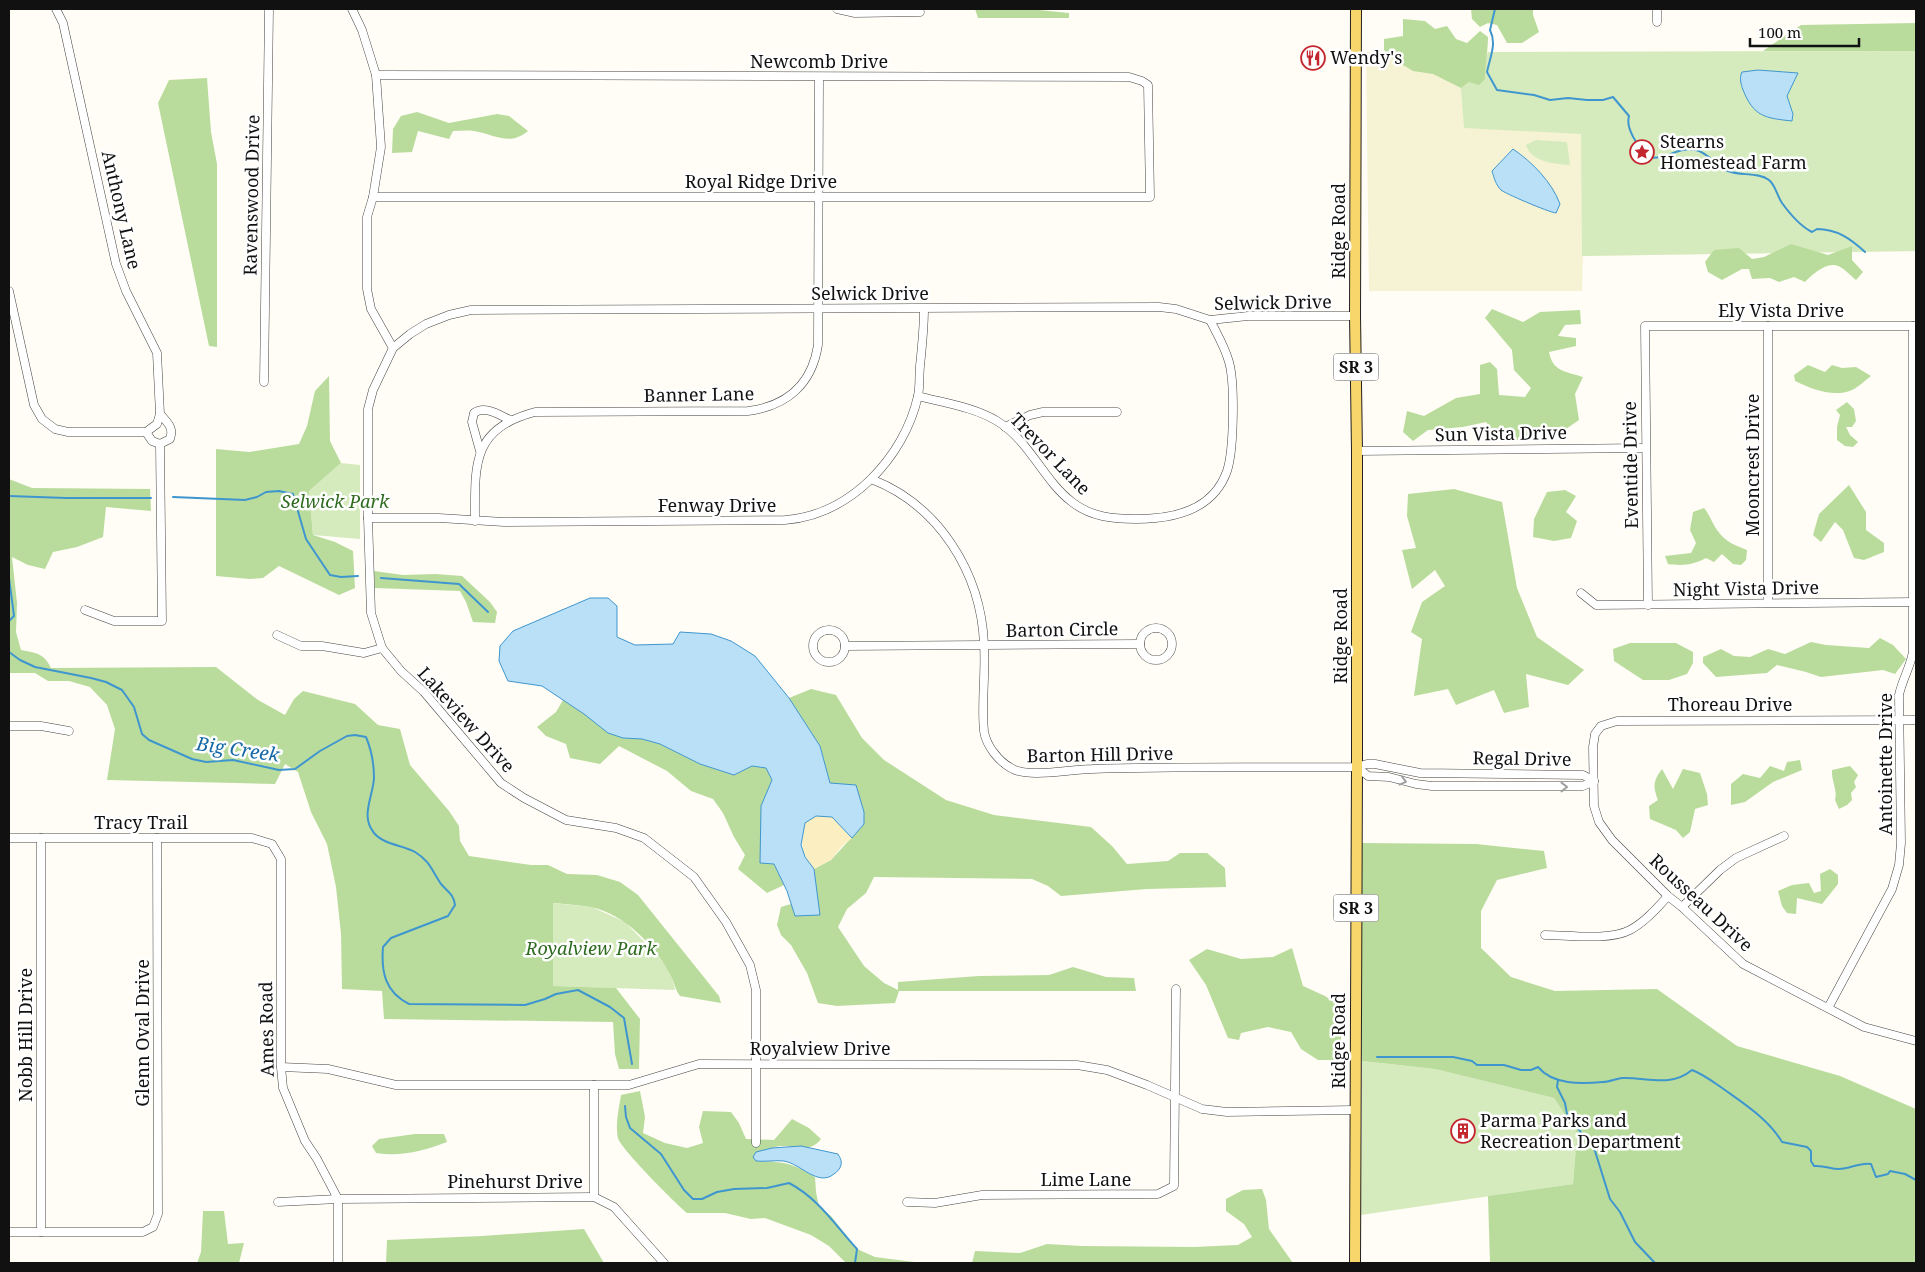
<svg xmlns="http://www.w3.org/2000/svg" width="1925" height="1272" font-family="'Noto Serif',serif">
<rect width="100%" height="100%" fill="#fffdf5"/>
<polygon fill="#f6f3d4" points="1916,51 1916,251 1583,256 1582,291 1369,291 1366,52"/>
<g fill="#d5ebbd" fill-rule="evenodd">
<path d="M1916 51V251L1582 256 1581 134 1464 128 1461 88 1469 82 1485 79V63L1488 52ZM1758 70 1797 73 1787 96 1793 114 1792 121 1770 117Z"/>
<path d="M1536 140 1567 142 1570 165C1554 164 1531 162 1526 145Z"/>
<polygon points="341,463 360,465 360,539 313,535 309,491"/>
<polygon points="552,903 592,907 625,922 657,955 671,973 675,990 553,986"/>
<polygon points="1362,1061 1435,1069 1554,1098 1577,1133 1573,1184 1361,1215"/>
</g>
<g fill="#b9dc9c">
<polygon points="975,9 1029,9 1069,13 1069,18 978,18"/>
<polygon points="1471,9 1533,9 1533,15 1539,32 1522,43 1507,43 1497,25 1488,23 1480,27 1472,19"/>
<path d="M1403 19 1425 21 1435 29 1447 26 1456 39 1467 43 1480 31 1488 37C1488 51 1485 64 1485 79L1479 85 1469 82 1461 88 1433 74 1413 71 1393 59 1384 50V39L1403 36Z"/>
<polygon points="1916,23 1916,51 1763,51 1801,25"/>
<polygon points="207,78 211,132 217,164 217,347 209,346 158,103 169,80"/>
<path d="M417 112 449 123 497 114 509 116 528 131C509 147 494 134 474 131 467 130 460 131 453 131L449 139 418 131 412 152 392 153 393 129 401 116Z"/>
<path d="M1791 244 1828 255 1852 246V260L1863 272 1856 280C1851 276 1846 270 1840 267 1828 260 1813 274 1805 282L1794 277 1779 282 1770 278 1752 279 1749 269H1742L1722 280 1708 272 1705 262 1714 250 1739 248 1752 259 1764 257Z"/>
<path d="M1492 309 1523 322 1540 312 1580 310 1581 324 1565 325 1558 336 1576 338V346L1549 352C1553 372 1565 371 1583 377L1575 394 1579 420 1563 431 1542 425C1529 441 1518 442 1499 438L1486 422 1463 427 1428 430 1413 441 1403 432 1407 411 1424 416 1456 398 1480 394V365L1490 362 1497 369 1499 395 1525 397 1531 388 1514 370 1512 350 1485 318Z"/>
<path d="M1808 365 1825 372 1832 365 1842 368 1856 367 1871 376C1865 380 1859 387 1852 390 1833 398 1812 389 1795 381L1794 375Z"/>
<polygon points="329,376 330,441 341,463 309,491 313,535 335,542 353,551 355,588 339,595 279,566 263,578 250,579 216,576 216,449 249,452 299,444 307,426 315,391"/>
<polygon points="1847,402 1854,409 1856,421 1852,427 1846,427 1850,435 1858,442 1853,447 1845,446 1837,440 1837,427 1840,415 1836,410"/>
<path d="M9 479 32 488 150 489 151 511 106 507 103 537 77 547 53 552 45 569 28 565 12 557 17 603 16 632 21 650C36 653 44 653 51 668L216 667 258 700 285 715 294 699 303 691 355 704 378 725 400 729 410 765 449 811 459 826 460 841 469 856 531 865H548L567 874 597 875 620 882 638 895 719 996 721 1003 680 996C674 988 674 980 669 972 653 944 624 914 591 907 579 905 565 904 553 903V986L616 988 640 1019 639 1069H619L615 1054 613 1022 384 1019 382 991 342 989 341 934 336 887 327 844 311 812 298 772 285 764 275 784 107 780 115 729 107 705 90 687 69 681H48L35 673H9Z"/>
<polygon points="1849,485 1866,512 1866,530 1884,543 1884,552 1864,560 1854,558 1843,530 1835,522 1821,542 1813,535 1819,514"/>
<polygon points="1454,489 1502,502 1517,588 1537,637 1584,670 1568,685 1526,674 1529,707 1504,713 1494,690 1456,705 1448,689 1414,696 1422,639 1411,632 1422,602 1445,586 1435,570 1412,589 1402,550 1416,548 1407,516 1408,494"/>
<polygon points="1565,490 1576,496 1566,512 1577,521 1571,538 1554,541 1533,537 1534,519 1547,492"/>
<path d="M1704 508C1710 515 1712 523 1717 530 1725 542 1735 545 1747 550L1746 560 1741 565 1733 564 1722 554 1714 562 1706 558C1693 565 1683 566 1668 564L1665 556 1691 553 1696 543 1690 530 1693 512Z"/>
<polygon points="374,571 403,575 435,574 462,576 490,602 497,612 495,623 473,622 466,602 460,591 375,588"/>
<polygon points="1880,638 1893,645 1906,659 1895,674 1883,670 1821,677 1806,672 1777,665 1767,673 1716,677 1703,663 1703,657 1721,649 1734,656 1750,657 1768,649 1785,654 1811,642 1826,645 1869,648"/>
<polygon points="1630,643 1676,643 1693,652 1693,663 1687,674 1669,680 1643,680 1614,661 1613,649"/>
<polygon points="811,689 836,695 862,738 884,760 946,800 994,815 1091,827 1112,846 1127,864 1168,861 1180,853 1207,853 1225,868 1226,887 1147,889 1061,896 1048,886 1032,879 874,877 866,893 847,909 838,927 864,966 884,983 898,990 898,982 979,976 1049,975 1073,967 1106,977 1134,978 1136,991 899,991 895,1003 837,1006 818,1003 807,973 791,945 781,935 777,925 781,907 791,904 795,916 819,914 814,869 831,860 864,824 830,783 820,746 789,698"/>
<polygon points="563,700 623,738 642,739 660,744 700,764 734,775 752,766 766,768 772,780 761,806 761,863 774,864 784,885 767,893 738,869 745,855 734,837 723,813 713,799 691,791 667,771 619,746 600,764 570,758 566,744 546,736 537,727 556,712"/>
<polygon points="1800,760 1802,770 1773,782 1745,802 1731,805 1731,784 1743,774 1760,778 1770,766 1784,771 1787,762"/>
<path d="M1850 766 1858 775 1854 782 1856 787 1851 793 1852 800 1847 805 1839 809 1835 800C1838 791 1831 780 1832 770Z"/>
<path d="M1662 769 1673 789 1683 769 1700 773 1707 794 1708 805 1695 809 1690 832 1683 838 1676 830 1650 819 1649 806 1658 800C1653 786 1653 781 1662 769Z"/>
<polygon points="1361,843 1476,844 1544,851 1547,868 1497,880 1481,911 1481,948 1511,977 1555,991 1657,989 1737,1046 1840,1076 1916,1109 1916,1263 1490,1263 1488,1196 1573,1184 1577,1133 1554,1098 1435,1069 1362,1061"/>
<polygon points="1830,869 1838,875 1838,884 1822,904 1797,898 1796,914 1787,913 1782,906 1778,891 1792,885 1809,883 1814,893 1821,891 1820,874"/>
<polygon points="1292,948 1303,986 1325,996 1338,1005 1343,1060 1318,1060 1301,1049 1291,1032 1268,1027 1241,1033 1239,1040 1228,1038 1206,985 1189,960 1207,949 1241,959 1273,957"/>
<path d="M640 1091 645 1117 643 1133 665 1143 687 1148 703 1143 699 1127 703 1111 731 1112 739 1123 746 1139 774 1140 792 1119 809 1128 821 1139C807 1157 789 1141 772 1148 767 1151 761 1157 756 1161 784 1162 791 1162 815 1177L816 1192 819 1207 831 1216 857 1249 875 1257 922 1263H964H846L829 1246 811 1235 765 1218 751 1219 725 1213H687C676 1204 620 1148 618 1138 615 1125 619 1108 621 1095Z"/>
<path d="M415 1134H444L447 1142C423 1151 401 1157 376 1153L372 1146 379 1139Z"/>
<polygon points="1262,1189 1266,1200 1269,1229 1293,1263 972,1263 975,1251 1020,1253 1047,1244 1082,1246 1194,1247 1238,1245 1252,1237 1244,1224 1226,1211 1226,1199 1243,1190"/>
<polygon points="203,1211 224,1211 228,1244 244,1243 239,1263 197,1263 201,1252"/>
<polygon points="584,1229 604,1263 386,1263 387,1240 482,1236"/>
</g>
<path fill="#fbeec1" d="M816 816 833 817 852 838 842 846 831 860 814 869C800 851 801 845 805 822Z"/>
<g fill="#b9e0f7" stroke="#3f96cf">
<path d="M1758 70 1798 73 1787 96 1793 114 1792 121C1765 118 1754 117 1743 90 1741 84 1739 78 1742 72Z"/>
<path d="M1513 149C1532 162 1552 182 1560 204L1556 213C1548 212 1504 193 1501 190 1496 185 1494 178 1492 171Z"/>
<polygon points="590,598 608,598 617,606 617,637 635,645 673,644 680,632 711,634 731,641 755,656 789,698 820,746 830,783 856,785 864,812 864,824 852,838 832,817 816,816 805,823 801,845 805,857 814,869 820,915 795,916 787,891 774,864 760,863 761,806 772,780 766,768 752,766 734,775 700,764 660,744 642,739 623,738 608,733 584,714 542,686 508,681 499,661 500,646 513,631"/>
<path d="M801 1146 838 1154C840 1158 842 1160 841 1165 840 1169 837 1172 834 1174 818 1187 801 1164 784 1161 775 1160 765 1162 756 1161L753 1157 756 1152 772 1148Z"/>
</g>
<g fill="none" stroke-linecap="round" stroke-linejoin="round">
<g stroke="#3f96cf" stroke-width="2">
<path d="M1495 9 1490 30C1497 44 1490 57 1487 72L1497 90 1534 95 1550 100 1568 98 1587 100H1603L1613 97 1629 116C1625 130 1639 147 1648 157 1665 161 1678 146 1696 150 1709 153 1716 167 1728 171 1740 176 1758 172 1769 180 1776 186 1777 196 1782 203 1790 214 1800 226 1812 232L1817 229C1837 229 1851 239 1865 252"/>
<polyline points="9,496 66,498 151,498"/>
<polyline points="173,497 245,500 257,497 266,492 279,491 293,494 306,539 330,575 341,577 358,576"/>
<polyline points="9,578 14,616 9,621"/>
<polyline points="381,578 459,584 488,612"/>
<path d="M9 652 20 660 35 667 91 678 106 682 122 690 134 707 142 734 149 740 192 759 206 762 233 760 279 770 295 769 320 751 347 736 355 735 366 737C371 749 374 765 374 778 373 797 360 816 374 833 384 845 403 845 415 852 430 861 432 871 441 884 448 892 454 895 455 905L448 916 391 938 383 947C381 972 385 992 409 1004L525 1005 545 999 556 994 578 990 610 1007 624 1018 632 1064"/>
<path d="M1377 1057H1453L1472 1061 1477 1065H1504L1521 1070H1531L1538 1067C1553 1085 1581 1084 1603 1082 1609 1082 1615 1079 1622 1078 1647 1077 1670 1088 1692 1070 1705 1075 1713 1082 1725 1090 1746 1105 1769 1120 1782 1142L1807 1147 1811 1151V1161L1814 1166C1824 1165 1830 1169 1839 1169 1850 1169 1860 1162 1871 1164L1876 1177 1888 1174 1890 1171 1905 1174 1916 1180"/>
<polyline points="1558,1080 1557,1087 1565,1103 1567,1114 1595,1151 1610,1199 1620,1212 1635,1242 1655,1263"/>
<path d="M625 1106 626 1117 630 1128 661 1154 684 1190 693 1199H702L717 1192 734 1189 767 1188 789 1183C818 1198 835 1225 857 1249L855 1263"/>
</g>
<g stroke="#444" stroke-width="9">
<g id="minor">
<polyline points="352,9 362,30 376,75 381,147 373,197 367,217 367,289 371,309 393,348"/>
<polyline points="837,9 855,13 920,12"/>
<polyline points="1657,22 1657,9"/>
<polyline points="373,197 1150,197 1148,85 1142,81 1129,77 376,75"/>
<polyline points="9,291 34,405 42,419 55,429 68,432 146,432 157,424 160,414 157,353 126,291 116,264 63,23 56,9"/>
<polyline points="1768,326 1768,603"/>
<polyline points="264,382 269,9"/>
<path d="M918 396C944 403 974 407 997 421 1030 441 1043 480 1072 502 1091 517 1113 519 1136 519 1173 519 1213 511 1227 471 1234 450 1235 383 1229 362 1225 347 1217 334 1210 320"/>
<polyline points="1005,427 1030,415 1043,412 1117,412"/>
<polyline points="146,432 152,441 160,444"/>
<path d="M480 451 472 422 474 413C485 405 499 415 510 420"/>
<polyline points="1357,451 1645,448"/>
<path d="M871 479C939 505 981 573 984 644 986 673 981 703 984 731 986 746 1000 763 1013 769 1029 778 1072 769 1092 769 1180 766 1269 768 1357 767L1367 764H1375L1420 773 1583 775 1594 781"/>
<path d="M368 518H439L504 522 785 520C850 515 904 458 918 396 920 387 919 376 920 366 922 347 924 328 924 309"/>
<path d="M475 521C475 465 471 429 535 412L748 411C787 406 812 384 818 345L819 77"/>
<polyline points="1581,593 1596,605 1916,602"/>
<polyline points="1648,605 1645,326 1916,326"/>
<path d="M85 610 114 621H162L160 444 170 439C174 428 168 423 160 414"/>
<circle cx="1156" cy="644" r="16"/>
<circle cx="829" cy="646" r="16"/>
<polyline points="277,635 301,646 322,646 364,653 382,648"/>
<polyline points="845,646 1140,644"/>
<polyline points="1916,720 1617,721 1601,726 1595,734 1593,747 1594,806 1599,822 1612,840 1668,896 1682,907 1743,964 1864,1027 1916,1041"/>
<polyline points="9,726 41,726 69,731"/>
<polyline points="1357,767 1368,776 1389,777 1416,784 1432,786 1583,786 1594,781"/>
<polyline points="9,838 252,838 272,844 281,859 281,1067 283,1088 305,1141 317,1159 338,1199 338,1263"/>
<polyline points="41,838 41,1232"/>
<polyline points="1682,907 1720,870 1736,858 1784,836"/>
<path d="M1545 935C1569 935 1609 941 1630 930 1645 922 1657 908 1668 896"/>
<path d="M1828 1008 1892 889 1899 865 1901 843 1899 695C1902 680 1911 666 1913 651V326"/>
<polyline points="281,1067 328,1069 396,1085 629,1085 699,1064 1077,1065 1107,1070 1147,1085 1202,1109 1227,1112 1355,1110"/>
<polyline points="756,1143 756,990 750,965 726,922 694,877 644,838 616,828 566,820 524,798 501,783 424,692 401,671 382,648 371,613 368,518 368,409 373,390 393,348 410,334 426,324 449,315 471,310 1159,307 1176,309 1210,320 1248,316 1355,316"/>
<polyline points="594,1197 594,1085"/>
<polyline points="278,1202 338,1199 594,1197 614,1207 664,1263"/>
<polyline points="907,1202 935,1203 982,1195 1158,1194 1174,1186 1176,989"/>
<polyline points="9,1232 143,1232 153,1227 158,1214 157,838"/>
</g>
</g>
<g stroke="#222" stroke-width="12">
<polyline id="major" points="1355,1263 1357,767 1357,451 1355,316 1356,9"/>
</g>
<use href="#minor" stroke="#fff" stroke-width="8"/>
<use href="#major" stroke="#f9d66b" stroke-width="10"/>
</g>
<defs><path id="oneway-chevron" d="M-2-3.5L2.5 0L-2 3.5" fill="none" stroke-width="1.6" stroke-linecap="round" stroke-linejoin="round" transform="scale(1.25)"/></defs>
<g stroke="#a0a0a0">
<use href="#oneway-chevron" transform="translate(1403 781) rotate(15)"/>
<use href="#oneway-chevron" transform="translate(1564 787)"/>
</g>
<defs>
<g id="restaurant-ring" transform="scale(1.25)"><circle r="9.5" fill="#fff" stroke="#c4262e" stroke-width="1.5"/><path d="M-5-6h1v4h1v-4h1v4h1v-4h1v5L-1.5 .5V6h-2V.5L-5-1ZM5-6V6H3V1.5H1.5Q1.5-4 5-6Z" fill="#c4262e"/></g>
<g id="sight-ring" transform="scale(1.25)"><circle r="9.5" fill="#fff" stroke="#c4262e" stroke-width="1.5"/><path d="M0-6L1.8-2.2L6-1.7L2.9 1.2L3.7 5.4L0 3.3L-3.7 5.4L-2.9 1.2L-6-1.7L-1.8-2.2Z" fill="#c4262e"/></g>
<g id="building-ring" transform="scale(1.25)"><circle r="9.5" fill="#fff" stroke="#c4262e" stroke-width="1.5"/><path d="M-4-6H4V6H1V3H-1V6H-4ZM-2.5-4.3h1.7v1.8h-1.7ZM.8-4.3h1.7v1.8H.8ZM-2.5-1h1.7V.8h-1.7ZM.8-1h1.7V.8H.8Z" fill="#c4262e"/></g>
</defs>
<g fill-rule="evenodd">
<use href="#restaurant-ring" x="1313" y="58"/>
<use href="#sight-ring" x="1642" y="152"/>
<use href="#building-ring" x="1463" y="1131"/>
</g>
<g text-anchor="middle" stroke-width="5" stroke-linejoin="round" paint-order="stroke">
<g fill="#fff" stroke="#585858" stroke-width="1">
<rect x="1333.5" y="353.5" width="45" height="27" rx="4"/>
<rect x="1333.5" y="894.5" width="45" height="27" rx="4"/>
</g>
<g font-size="16" font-weight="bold" fill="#111">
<text x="1356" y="373">SR 3</text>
<text x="1356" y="914">SR 3</text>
</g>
<g font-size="18" fill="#111" stroke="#fff" text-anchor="start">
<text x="1330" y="64">Wendy's</text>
<text x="1660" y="148">Stearns<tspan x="1660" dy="21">Homestead Farm</tspan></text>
<text x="1480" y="1127">Parma Parks and<tspan x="1480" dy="21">Recreation Department</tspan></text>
</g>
<g font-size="18" fill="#111" stroke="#fff">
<text x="819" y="68">Newcomb Drive</text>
<text x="761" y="188">Royal Ridge Drive</text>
<text transform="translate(252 195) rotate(-89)" y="6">Ravenswood Drive</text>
<text transform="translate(121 210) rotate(77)" y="6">Anthony Lane</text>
<text transform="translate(1339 231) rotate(-90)" y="6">Ridge Road</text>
<text x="870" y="300">Selwick Drive</text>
<text transform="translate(1273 303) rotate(-1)" y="6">Selwick Drive</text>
<text x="1781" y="317">Ely Vista Drive</text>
<text transform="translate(699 395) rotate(-1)" y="6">Banner Lane</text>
<text transform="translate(1501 434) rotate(-1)" y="6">Sun Vista Drive</text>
<text transform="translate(1050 454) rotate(46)" y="6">Trevor Lane</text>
<text transform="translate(1631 465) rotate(-91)" y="6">Eventide Drive</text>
<text transform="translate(1753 465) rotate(-90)" y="6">Mooncrest Drive</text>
<text x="717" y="512">Fenway Drive</text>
<text transform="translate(1746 589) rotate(-1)" y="6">Night Vista Drive</text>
<text transform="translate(1062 630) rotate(-1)" y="6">Barton Circle</text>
<text transform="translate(1341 636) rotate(-90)" y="6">Ridge Road</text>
<text x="1730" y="711">Thoreau Drive</text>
<text transform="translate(466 720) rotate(48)" y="6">Lakeview Drive</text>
<text transform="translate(1100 755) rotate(-1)" y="6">Barton Hill Drive</text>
<text transform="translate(1522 759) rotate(1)" y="6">Regal Drive</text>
<text transform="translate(1886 764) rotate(-90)" y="6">Antoinette Drive</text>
<text x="141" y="829">Tracy Trail</text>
<text transform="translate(1701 903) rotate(43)" y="6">Rousseau Drive</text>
<text transform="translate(267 1029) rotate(-91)" y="6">Ames Road</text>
<text transform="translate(143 1033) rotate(-90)" y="6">Glenn Oval Drive</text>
<text transform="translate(26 1035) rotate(-90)" y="6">Nobb Hill Drive</text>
<text transform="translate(1339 1041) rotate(-90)" y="6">Ridge Road</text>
<text x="820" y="1055">Royalview Drive</text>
<text x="1086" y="1186">Lime Lane</text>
<text x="515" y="1188">Pinehurst Drive</text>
</g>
<g font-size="18" font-style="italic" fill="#2f6b1f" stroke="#fff">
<text x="335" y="508">Selwick Park</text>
<text x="591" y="955">Royalview Park</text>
</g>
<g font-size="19" font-style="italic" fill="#1768a6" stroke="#fff">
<text transform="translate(238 749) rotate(8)" y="7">Big Creek</text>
</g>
</g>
<rect width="1925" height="1272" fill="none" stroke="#111111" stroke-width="20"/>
<path d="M1750 38v8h109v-8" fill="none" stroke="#111111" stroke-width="2.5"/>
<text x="1758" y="38" font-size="15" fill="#111111" stroke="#ffffff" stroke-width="4" paint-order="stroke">100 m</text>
</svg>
